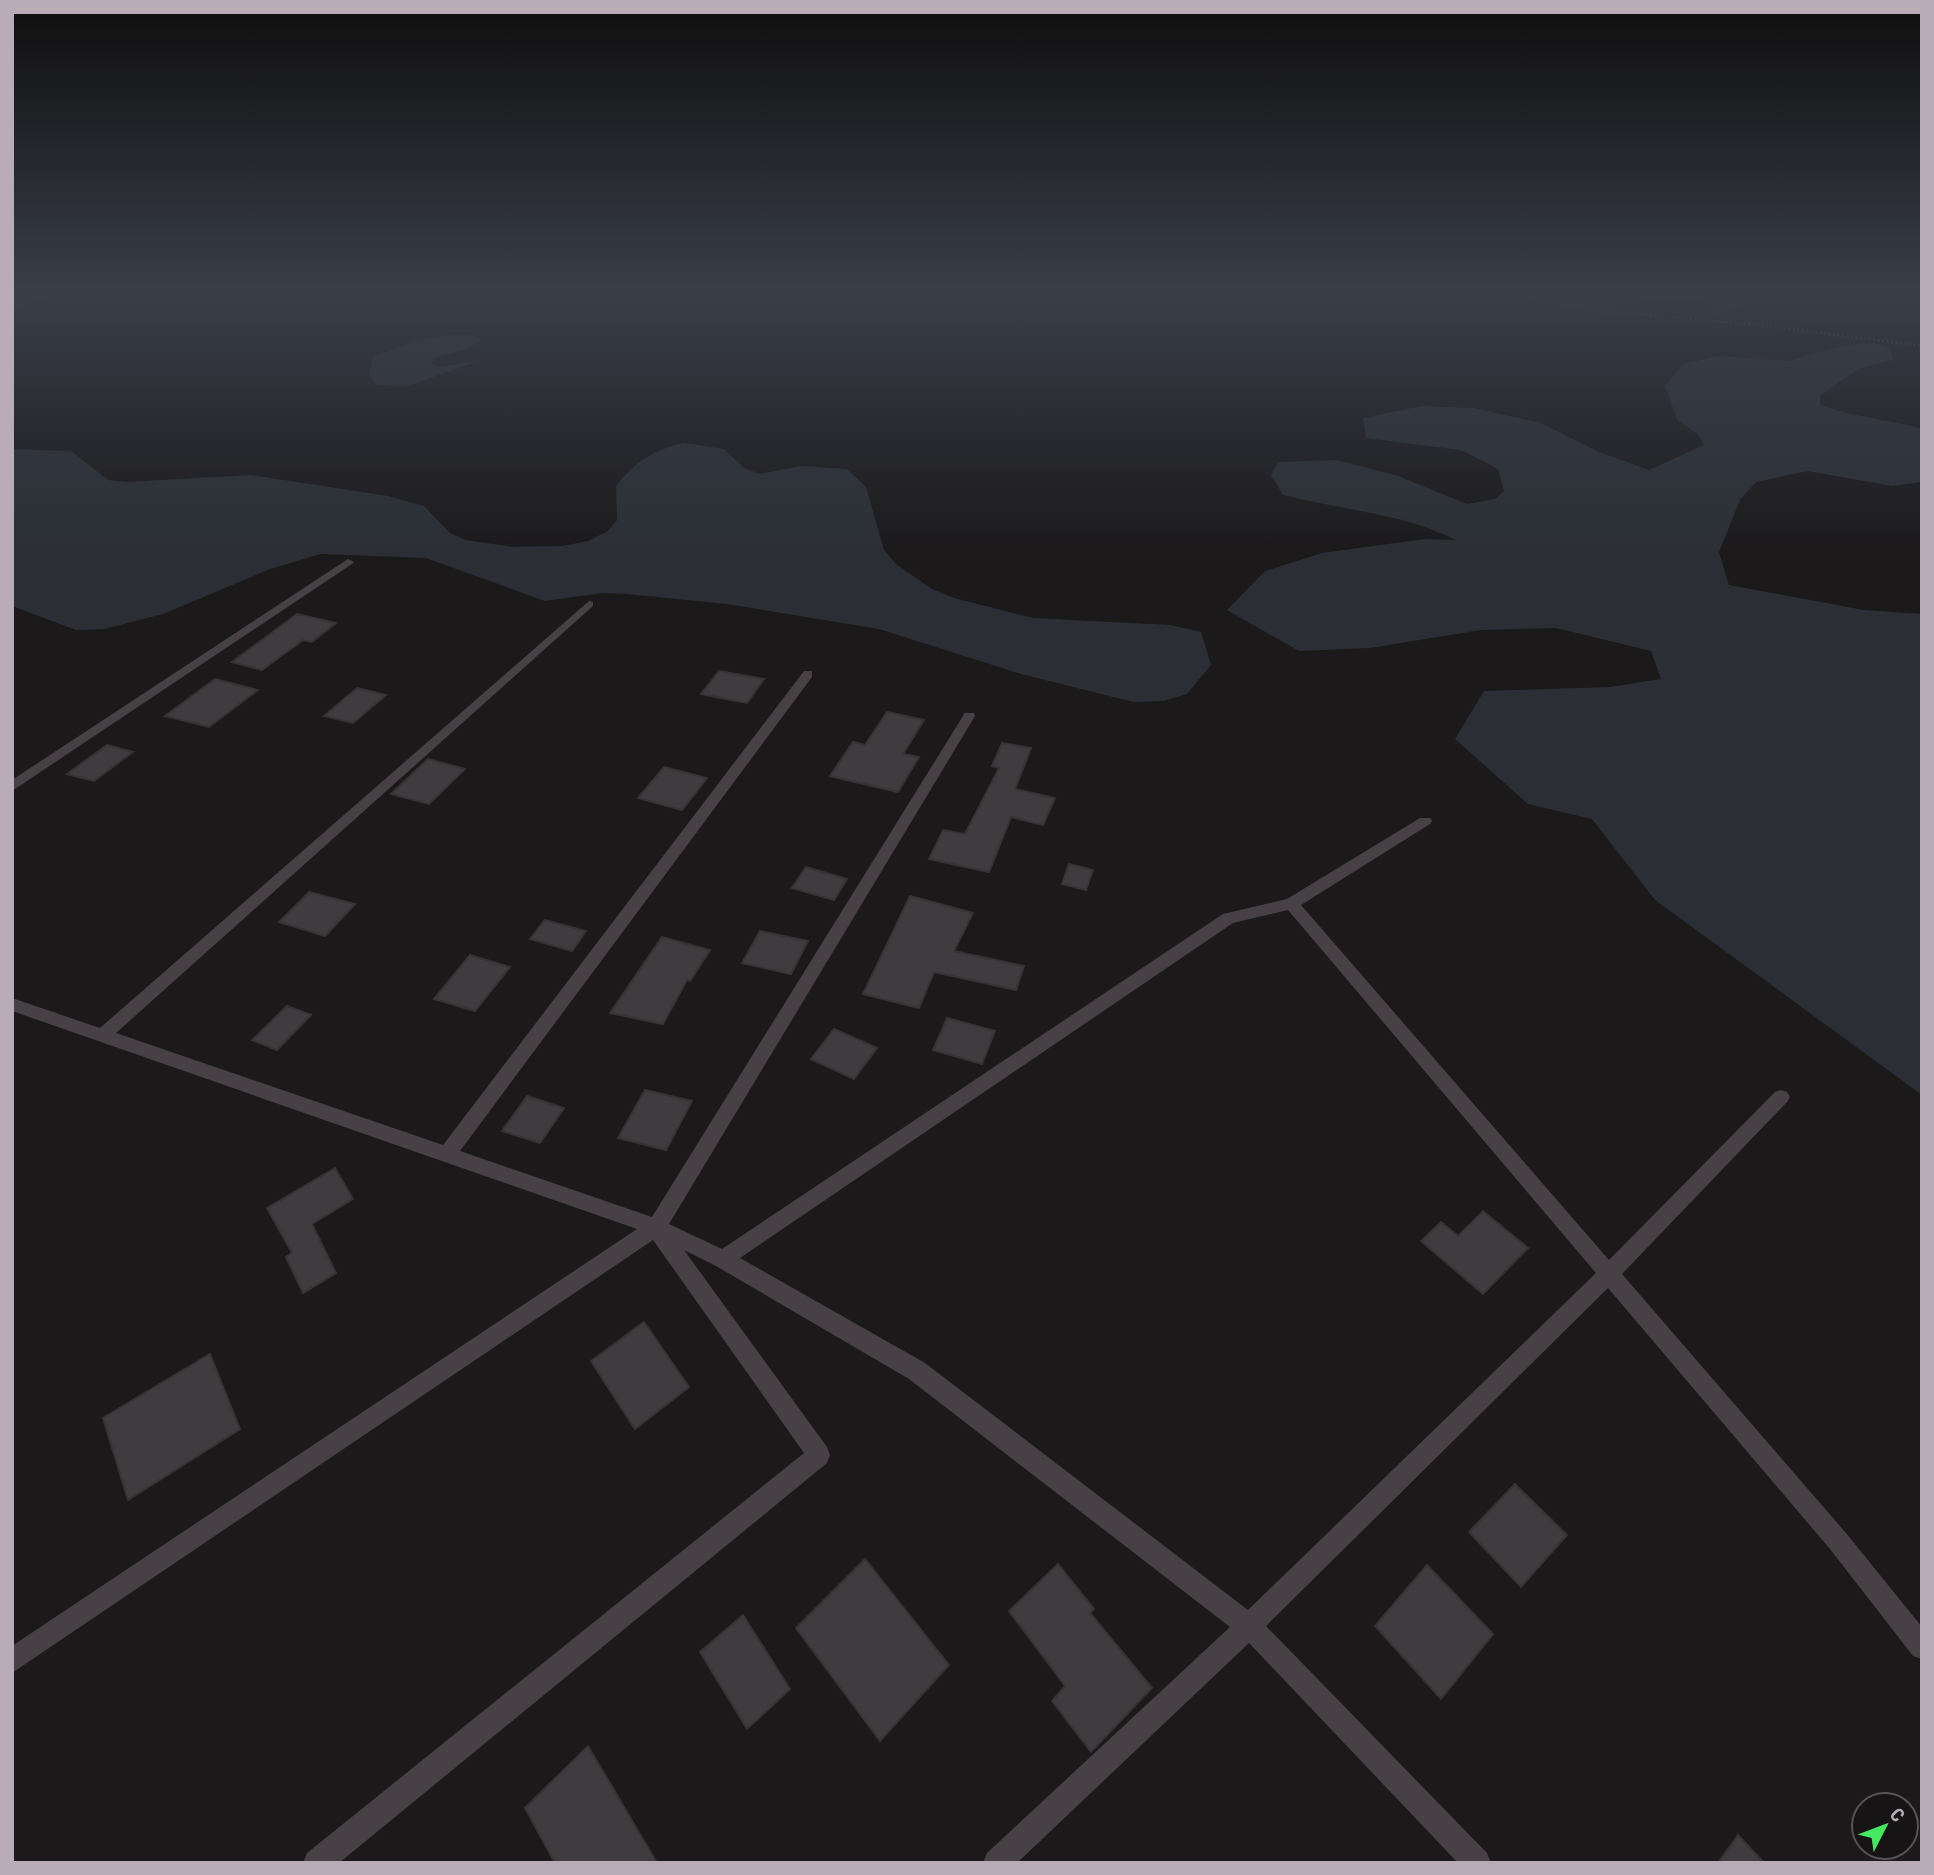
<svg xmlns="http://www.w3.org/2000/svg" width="1934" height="1875" font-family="'Roboto Condensed',sans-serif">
<rect width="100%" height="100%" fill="#1b191a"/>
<g fill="#2b2f35">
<polygon points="1595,293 1740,293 1679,302"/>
<polygon points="446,335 470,335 481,340 464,350 435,357 431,364 439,367 478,361 408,386 376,385 369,374 373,357 412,342"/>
<path d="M1874 343 1889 348 1894 359 1858 369 1820 396V405C1853 417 1888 419 1922 429V482L1892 486 1808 471 1756 482 1740 500 1719 552 1729 585 1864 610 1922 614V1095L1655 900 1592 819 1528 804 1455 739 1484 691 1610 687 1661 679 1651 651 1556 628 1481 630 1370 648 1299 651 1227 610 1265 571 1322 553 1425 539 1456 540C1402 513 1341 510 1283 495L1271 475 1278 462 1337 460 1398 476 1467 504 1495 499 1504 491 1498 469 1461 450 1366 438 1363 418 1422 406 1474 408 1541 423 1599 452 1649 470 1704 445 1698 434 1678 421 1665 386 1683 364 1719 356 1789 361 1845 345Z"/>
<path d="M684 443 724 449 743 467 759 474 801 466 847 469 866 487 884 550 896 564 932 589 954 598 1033 618 1170 625 1201 632 1211 665 1187 694 1163 701 1133 702 1021 674 879 629 727 604 627 594 602 593 545 601 426 558 321 554 270 569 163 614 104 629 76 630 12 606V449L71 451 108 480 127 482 251 475 388 496 424 506 450 533 466 540 513 547 563 546 588 541 608 531 617 520 616 486C635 462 653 450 684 443Z"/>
</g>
<g fill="#403b3e" stroke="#373335" stroke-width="2">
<polygon points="297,614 336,623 312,642 303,640 262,670 232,662"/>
<polygon points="719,671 764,679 747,703 701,694"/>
<polygon points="215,679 258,690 209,727 165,716"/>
<polygon points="357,688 386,695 353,723 324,716"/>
<polygon points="887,712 924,720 903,754 919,757 898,792 830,776 853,742 865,745"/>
<polygon points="1002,743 1031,748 1015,789 1055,798 1043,825 1011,817 989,872 929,859 943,830 965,834 999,768 992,766"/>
<polygon points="107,745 133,752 94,781 67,774"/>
<polygon points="428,759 465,769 429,804 391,794"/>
<polygon points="664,767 707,778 682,810 638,798"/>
<polygon points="1069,864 1093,870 1086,890 1062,884"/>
<polygon points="806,867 847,879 834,900 792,888"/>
<polygon points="309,892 355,904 325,936 279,922"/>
<polygon points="910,896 973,913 954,951 1024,966 1016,990 934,972 919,1008 863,994"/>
<polygon points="545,920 586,931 572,951 530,939"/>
<polygon points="760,931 808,941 791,974 742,963"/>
<polygon points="662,937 710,950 690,981 687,980 663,1024 610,1013"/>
<polygon points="470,955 510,967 475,1011 434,999"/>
<polygon points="287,1006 311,1015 277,1050 252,1040"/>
<polygon points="947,1018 995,1031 982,1064 933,1050"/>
<polygon points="834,1029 877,1048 854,1079 811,1059"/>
<polygon points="645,1090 692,1101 666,1150 618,1138"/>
<polygon points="527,1096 564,1108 540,1143 502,1131"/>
<polygon points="335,1168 353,1199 312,1224 336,1273 303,1293 286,1257 292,1253 267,1208"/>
<polygon points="1483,1211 1528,1248 1483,1294 1421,1241 1441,1222 1458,1236"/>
<polygon points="644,1322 689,1387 635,1429 591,1361"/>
<polygon points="210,1354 240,1429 128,1500 103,1418"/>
<polygon points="1515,1484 1567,1535 1521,1587 1469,1532"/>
<polygon points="865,1559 949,1665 880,1741 796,1628"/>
<polygon points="1058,1564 1094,1609 1090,1613 1152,1688 1091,1752 1052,1701 1065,1686 1009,1611"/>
<polygon points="1427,1565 1493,1634 1441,1699 1375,1626"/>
<polygon points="743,1615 790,1689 747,1729 700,1652"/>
<polygon points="588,1746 657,1863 555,1863 525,1808"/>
<polygon points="1738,1835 1764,1863 1718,1863"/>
</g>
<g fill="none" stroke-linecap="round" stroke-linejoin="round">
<g stroke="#4e464c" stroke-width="2.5" stroke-dasharray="2 2.5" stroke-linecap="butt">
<polyline points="1503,292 1602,311 1770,326 1922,346"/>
<polyline points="1700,318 1770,292"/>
</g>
<g fill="#474145" fill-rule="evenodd">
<polygon points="52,292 65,292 12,308 12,304"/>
<polygon points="348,559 354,562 352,564 12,791 12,780"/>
<path d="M589 601 593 602V606L116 1033 443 1145 804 671H812V677L460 1151 652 1217 963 716 964 713H974L975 716 669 1224 722 1249 1223 914 1287 899 1420 818H1430L1432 821 1430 824 1301 905 1609 1260 1775 1092 1781 1090 1787 1092 1790 1097 1787 1102 1622 1274 1846 1533 1922 1627V1659L1913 1656 1830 1549 1608 1288 1266 1626 1487 1853 1491 1863H1458L1249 1643 1017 1863H983L987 1853 1230 1627 909 1379 716 1266 684 1250 827 1447 830 1455 827 1463 339 1863H303L307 1853 804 1453 653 1240 12 1673V1646L637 1229 12 1011V998L100 1028ZM1288 910 1596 1273 1248 1610 925 1363 740 1258 1233 923Z"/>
</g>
</g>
<linearGradient id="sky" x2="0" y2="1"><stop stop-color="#0f0e0e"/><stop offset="0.53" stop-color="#393e49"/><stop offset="1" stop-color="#393e49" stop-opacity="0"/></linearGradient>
<rect width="1934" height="555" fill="url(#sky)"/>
<rect width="1934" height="1875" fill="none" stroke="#baacb7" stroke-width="28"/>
<g transform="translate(1885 1826) rotate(48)"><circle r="33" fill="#161415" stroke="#585156" stroke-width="2"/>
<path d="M0-5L12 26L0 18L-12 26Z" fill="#43e95f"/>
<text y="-10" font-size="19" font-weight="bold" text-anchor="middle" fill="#baacb7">С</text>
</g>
</svg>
